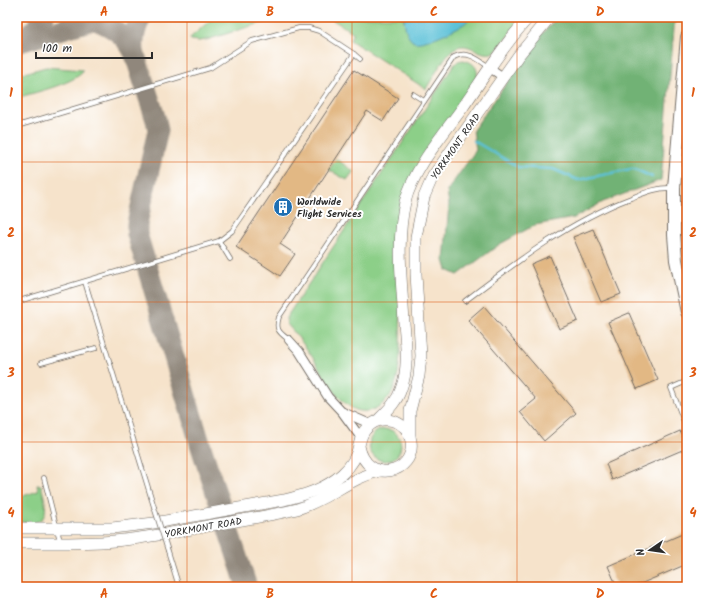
<svg xmlns="http://www.w3.org/2000/svg" width="704" height="604" font-family="Kalam,sans-serif">
<rect width="100%" height="100%" fill="#fff"/>
<filter id="ink" filterUnits="userSpaceOnUse"><feTurbulence type="fractalNoise" baseFrequency=".025" numOctaves="2"/><feDisplacementMap in="SourceGraphic" scale="8" xChannelSelector="R" yChannelSelector="G"/><feConvolveMatrix kernelMatrix="1 2 1 2 8 2 1 2 1" color-interpolation-filters="sRGB"/></filter>
<filter id="wash" filterUnits="userSpaceOnUse"><feTurbulence type="fractalNoise" baseFrequency=".012" numOctaves="4" result="noise"/><feDisplacementMap in="SourceGraphic" scale="16" xChannelSelector="R" yChannelSelector="G"/><feGaussianBlur stdDeviation="0.9" result="paint"/><feColorMatrix in="noise" values="0 0 0 0 0 0 0 0 0 0 0 0 0 0 0 0 0 1.4 0 .05"/><feComposite in="paint" operator="in"/></filter>
<g filter="url(#wash)">
<rect width="100%" height="100%" fill="#f6e3cb"/>
<g fill="#8ccf88" stroke="#5c7d5a">
<polygon points="214,17 281,17 206,40 199,41 191,40 190,38"/>
<path d="M328 17H404V21L465 23 471 17H523L496 51C480 61 470 37 452 50 444 57 432 79 426 89L350 40 354 33Z"/>
<path d="M463 60C474 62 480 69 476 80L402 203 400 353C399 371 397 394 381 405 349 429 326 378 313 358 305 346 296 334 287 324L286 318 454 65 458 61Z"/>
<path d="M46 67 83 70V72C70 85 35 92 17 98V75Z"/>
<polygon points="336,159 352,170 353,172 347,180 329,170"/>
<circle cx="385" cy="445" r="16"/>
<path d="M37 485H41C43 494 51 515 39 521 34 524 23 522 17 522V498L38 491Z"/>
</g>
<polygon fill="#71b274" stroke="#4e6e50" points="558,17 675,17 661,180 603,202 574,218 535,225 500,244 458,275 447,270 444,260 449,205 447,191 476,150 473,130 541,35"/>
<path fill="#5bc1d8" stroke="#437682" d="M404 17H471C469 19 467 22 464 24 456 29 423 45 414 42 407 39 404 24 404 17Z"/>
<g fill="none" stroke-linecap="round" stroke-linejoin="round">
<polyline stroke="#5bc1d8" stroke-width="2.5" points="474,141 518,167 553,169 578,180 631,169 635,169 652,177"/>
<g stroke="#90877b" stroke-width="21">
<path d="M88 17C109 25 123 32 134 52"/>
<path d="M141 17C135 29 133 38 134 52L156 120 158 130 137 224V234L202 450 247 587"/>
<path d="M21 41C31 34 38 28 44 17"/>
<polyline points="17,43 102,17"/>
</g>
</g>
<g id="blocks">
<g fill="#e2b884">
<polygon points="354,70 398,98 383,121 367,111 280,244 295,254 280,276 236,247"/>
<polygon points="593,229 621,294 601,302 573,237"/>
<polygon points="550,256 578,321 559,329 531,264"/>
<polygon points="484,306 576,413 544,441 520,412 536,399 468,320"/>
<polygon points="629,313 658,380 637,389 608,322"/>
<polygon points="680,431 687,448 612,480 606,464"/>
<polygon points="687,532 687,564 633,587 617,587 608,566"/>
</g>
</g>
</g>
<g filter="url(#ink)">
<use href="#blocks" fill-opacity="0" stroke="#726b63" stroke-width="1"/>
<g fill="none" stroke-linecap="round" stroke-linejoin="round">
<g stroke="#726b63" stroke-width="5.5">
<g id="lane">
<polyline points="413,94 424,101"/>
<polyline points="17,126 210,68 252,41 299,28 309,28 319,31 354,54"/>
<polyline points="219,241 230,259"/>
<polyline points="85,282 154,507"/>
<polyline points="17,296 19,301 219,241 232,231 354,54 360,59"/>
<path d="M465 301C516 262 570 221 631 198 644 193 658 187 672 188"/>
<path d="M289 340C279 332 275 330 279 317L454 57C467 50 478 59 489 67"/>
<polyline points="41,363 96,348"/>
<polyline points="687,381 671,388 687,429"/>
<polyline points="44,478 60,541"/>
<polyline points="168,551 179,587"/>
</g>
</g>
<g stroke="#726b63" stroke-width="10">
<g id="street">
<polyline points="490,68 503,77"/>
<polyline points="289,340 299,351 328,397 342,412 361,438"/>
<polyline points="343,412 370,424"/>
</g>
</g>
<g stroke="#726b63" stroke-width="12">
<g id="secondary">
<path d="M378 420C387 411 397 402 401 389 409 368 406 345 404 323 402 283 396 242 405 202 414 168 442 136 463 107 484 77 504 44 529 17"/>
<polyline points="410,437 410,411 419,376 421,356 416,274 416,237 424,197 433,176 518,56 550,17"/>
<path d="M17 528H112L154 523 284 500C305 495 325 489 342 474 350 467 357 456 359 445 361 439 361 434 366 429 380 413 407 419 411 441 416 474 367 486 359 446"/>
<path d="M17 543C49 543 82 544 114 541 147 538 181 531 213 525 241 520 270 516 297 509 328 500 349 478 380 471"/>
</g>
</g>
<g stroke="#726b63" stroke-width="14">
<polyline id="primary" points="687,37 674,188 674,235 676,260 687,312"/>
</g>
<use href="#lane" stroke="#fff" stroke-width="4"/>
<use href="#street" stroke="#fff" stroke-width="8"/>
<use href="#secondary" stroke="#fff" stroke-width="11"/>
<use href="#primary" stroke="#fff" stroke-width="12"/>
<g stroke="#726b63" stroke-width="5.5" stroke-linecap="butt">
<polyline id="lane-bridge" points="154,507 168,551"/>
</g>
<use href="#lane-bridge" stroke="#fff" stroke-width="4"/>
</g>
</g>
<path fill="none" stroke="#df570e" stroke-width="1" stroke-opacity="0.55" d="M187 17V587M352 17V587M517 17V587M17 162H687M17 302H687M17 442H687"/>
<defs>
<g id="building-disc" transform="scale(1)"><circle r="9.5" fill="#1f6fb2" stroke="#fff"/><path d="M-4-6H4V6H1V3H-1V6H-4ZM-2.5-4.3h1.7v1.8h-1.7ZM.8-4.3h1.7v1.8H.8ZM-2.5-1h1.7V.8h-1.7ZM.8-1h1.7V.8H.8Z" fill="#fff"/></g>
</defs>
<g fill-rule="evenodd">
<use href="#building-disc" x="283" y="207"/>
</g>
<g text-anchor="middle" stroke-width="4" stroke-linejoin="round" paint-order="stroke">
<g font-size="10" fill="#2b2b2b" stroke="#fff">
<text transform="translate(455 146) rotate(-55)" y="4">YORKMONT ROAD</text>
<text transform="translate(203 527) rotate(-10)" y="4">YORKMONT ROAD</text>
</g>
<g font-size="10" font-weight="bold" fill="#2b2b2b" stroke="#fff" text-anchor="start">
<text x="297" y="205">Worldwide<tspan x="297" dy="12">Flight Services</tspan></text>
</g>
</g>
<rect width="704" height="604" fill="none" stroke="#fff" stroke-width="44"/>
<g transform="translate(650 550) rotate(257)" stroke="#ffffff" stroke-width="3" paint-order="stroke">
<path d="M0-3L7 15L0 10L-7 15Z" fill="#2b2b2b"/>
<text y="-6" font-size="11" font-weight="bold" text-anchor="middle" fill="#2b2b2b">N</text>
</g>
<path d="M36 52v6h116v-6" fill="none" stroke="#2b2b2b" stroke-width="2"/>
<text x="42" y="52" font-size="12" fill="#2b2b2b" stroke="#ffffff" stroke-width="3" paint-order="stroke">100 m</text>
<rect x="22" y="22" width="660" height="560" fill="none" stroke="#df570e" stroke-width="1.5"/>
<g font-size="13" text-anchor="middle" font-weight="bold" fill="#df570e">
<text x="104" y="16">A</text>
<text x="270" y="16">B</text>
<text x="434" y="16">C</text>
<text x="600" y="16">D</text>
<text x="11" y="97">1</text>
<text x="693" y="97">1</text>
<text x="11" y="237">2</text>
<text x="693" y="237">2</text>
<text x="11" y="377">3</text>
<text x="693" y="377">3</text>
<text x="11" y="517">4</text>
<text x="693" y="517">4</text>
<text x="104" y="598">A</text>
<text x="270" y="598">B</text>
<text x="434" y="598">C</text>
<text x="600" y="598">D</text>
</g>
</svg>
